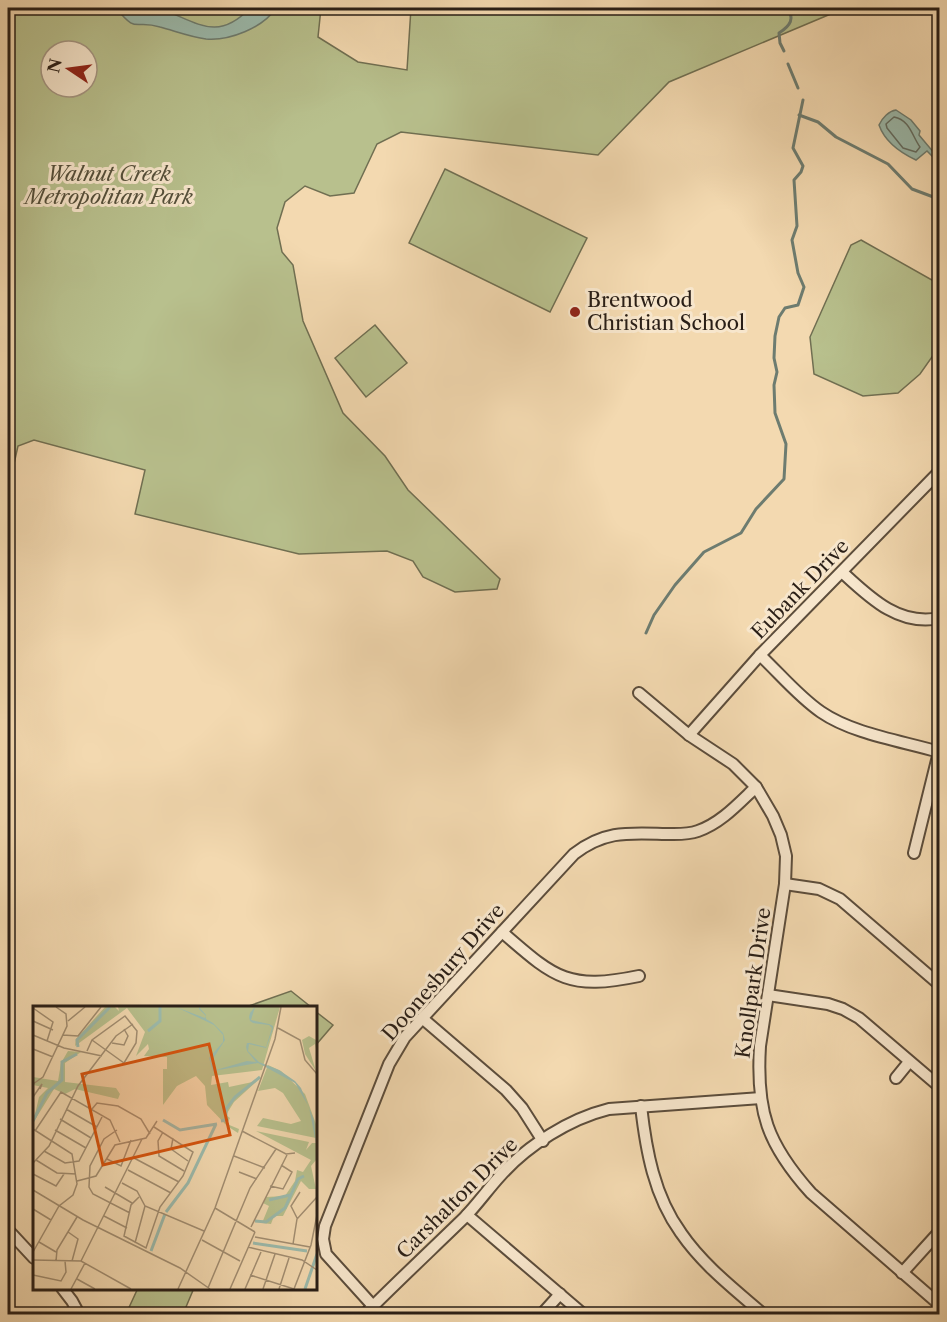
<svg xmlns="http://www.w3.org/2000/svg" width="947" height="1322" font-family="'Libre Caslon Text',serif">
<rect width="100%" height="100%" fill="#f3d9b0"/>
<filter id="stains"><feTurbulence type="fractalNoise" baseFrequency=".00333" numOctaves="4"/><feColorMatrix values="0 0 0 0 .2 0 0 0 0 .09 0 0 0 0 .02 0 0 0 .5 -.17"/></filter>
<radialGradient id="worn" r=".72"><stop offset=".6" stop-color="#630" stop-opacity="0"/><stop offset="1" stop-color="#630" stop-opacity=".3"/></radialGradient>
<g fill="#b8c08d" stroke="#706f52" stroke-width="1.5" fill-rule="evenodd">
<path d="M8 8H321L318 37 358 62 407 70 411 8H845L669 82 598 155 401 132 377 144 354 193 330 196 305 186 285 202 277 228 282 252 293 265 303 321 343 413 385 456 408 490 500 579 497 589 455 592 423 577 413 561 387 551 299 554 135 514 145 470 34 440 18 446 8 490ZM51 51H87V87H51Z"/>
<polygon points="445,169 587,238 550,312 409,243"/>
<polygon points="861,240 939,284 939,347 920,374 898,393 863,396 814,374 810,337 851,245"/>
<polygon points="375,325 407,363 366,397 335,358"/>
<polygon points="291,991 311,1007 246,1007"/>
<polygon points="315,1011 333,1025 315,1046"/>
<polygon points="138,1288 194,1288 183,1314 126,1314"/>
</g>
<g fill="#9bbaac" stroke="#6d7c70" stroke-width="1.5">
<path d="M116 8C129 7 146 5 158 8 195 20 216 44 250 8H276C263 28 229 41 206 39 191 37 175 31 160 27 133 19 138 35 116 8Z"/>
<path d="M896 110 911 120 920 131 919 135 935 154 932 156 927 151 916 160C901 153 885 142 879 125 882 118 889 111 896 110Z"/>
</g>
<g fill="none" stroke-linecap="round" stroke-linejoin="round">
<path stroke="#626c61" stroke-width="1.5" d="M894 117C910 120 912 136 920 147L916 152 903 148 887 128 886 124Z"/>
<g stroke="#6d7c70" stroke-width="3">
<path d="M784 51 780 43 779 33C790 26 796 18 786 8"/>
<polyline points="788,64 798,88"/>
<polyline points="799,115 818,122 836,137 888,164 912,189 936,198 940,205"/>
<polyline points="646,633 654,615 675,585 704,552 741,533 756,509 784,479 786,444 775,413 774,385 777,372 774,358 775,336 779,317 785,308 798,305 804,287 798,273 792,240 797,226 794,180 801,172 803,166 793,148 803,100"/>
</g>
<g stroke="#5c4d3c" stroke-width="14">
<g id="minor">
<path d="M842 572C869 597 899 627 940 618"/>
<path d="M760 655C780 674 799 697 821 712 853 734 902 741 939 752L914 853"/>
<path d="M639 693 689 735 733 764 756 787 773 816 781 835 786 856 785 884 760 1046C756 1111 767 1144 811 1193L940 1305"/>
<polyline points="689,735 760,655 940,471"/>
<polyline points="785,884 819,889 840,899 940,985"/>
<path d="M502 932C554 977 567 991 639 976"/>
<polyline points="768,995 828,1004 843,1009 859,1018 940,1087"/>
<polyline points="422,1018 506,1090 522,1108 543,1141"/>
<polyline points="896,1078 909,1062"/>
<path d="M641 1106C646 1150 654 1196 681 1233 703 1265 734 1289 763 1314"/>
<polyline points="467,1215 583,1314"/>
<polyline points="8,1230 34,1258"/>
<polyline points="902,1273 940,1231"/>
<polyline points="62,1288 72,1301 79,1314"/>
<path d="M373 1306 326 1254 323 1239 325 1226 389 1064 405 1037 574 854C605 830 629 833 666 834 676 834 687 835 698 831 721 823 738 804 756 787"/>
<path d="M365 1314C398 1281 431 1250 464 1218 477 1205 488 1189 500 1176 528 1145 569 1119 609 1109L761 1098"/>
<polyline points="542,1314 560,1294"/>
</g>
</g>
<use href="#minor" stroke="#f7e6cc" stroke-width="10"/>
</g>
<circle fill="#8f2418" stroke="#f7e6cc" stroke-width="2" cx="575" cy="312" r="6"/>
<g text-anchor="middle" stroke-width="6" stroke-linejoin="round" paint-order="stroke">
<g font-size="20" font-style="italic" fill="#544f3a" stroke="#f7e6cc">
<text x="109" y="181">Walnut Creek<tspan x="109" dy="23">Metropolitan Park</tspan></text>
</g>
<g font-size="20" fill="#291e16" stroke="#f7e6cc" text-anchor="start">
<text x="587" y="307">Brentwood<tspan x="587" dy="23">Christian School</tspan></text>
</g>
<g font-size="20" fill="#291e16" stroke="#f7e6cc">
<text transform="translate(800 589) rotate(-46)" y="7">Eubank Drive</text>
<text transform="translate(443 972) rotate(-49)" y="7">Doonesbury Drive</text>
<text transform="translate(753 983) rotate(-82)" y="7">Knollpark Drive</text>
<text transform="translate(457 1198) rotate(-45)" y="7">Carshalton Drive</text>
</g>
</g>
<g transform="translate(33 1006)">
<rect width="284" height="284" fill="#f3d9b0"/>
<path d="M72 1H82L86 5 85 1H247L229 64 179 70 178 79 195 76 196 81 224 75 201 96 193 109 197 112 194 118 206 123 205 127 194 120 174 99 172 80 163 70 144 80 130 99V63H134V51L111 50 116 43 115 38 103 50 112 26 94 2 42 40 43 33ZM276 30 283 34V43L282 38 276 42 283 65 272 48 269 34ZM35 45 48 46 32 57V76L83 82 87 88 85 93 42 83 32 88 21 83 0 117 6 91 15 82 0 79V71L25 75 28 57ZM235 59 248 65 272 88 283 118V132L224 120 230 112 258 118 268 115 250 87 242 82 225 85ZM223 125 276 136 273 144 279 137H283V154L278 160 283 183H276L268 175 250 210H241L238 218 229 217 236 200 230 197 233 191 252 190 262 175 264 164 270 166 278 154Z" fill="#b8c08d"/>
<path d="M143 1 172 12 173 10 166 3V1L173 9V13L180 17 190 27 192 34 178 56 183 64 214 55 223 56 214 45 213 41 214 37H217L233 41 239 22 236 19 220 17 217 15 216 11 217 7 222 1 218 14 236 18 240 20V23L233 42 216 38 215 45 226 56 246 64 262 75 268 82 281 114 283 138 276 101 262 77 225 57 180 65 176 52 190 36V29L181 19Z" fill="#9bbaac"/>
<path fill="none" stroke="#9bbaac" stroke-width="3" d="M115 25 127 15V1M45 41 44 34 77 1M130 114 147 124 184 118M0 115 14 87 29 74V56L44 48M188 115 193 114V103L202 91 227 71M236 194 257 189M133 206 155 177 183 118M222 215 233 216 252 202 265 173 271 170M220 237 274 245M118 245 132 208M272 283 284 248"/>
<path fill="none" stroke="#a28e72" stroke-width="1.5" d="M0 2 20 16 14 35M0 15 20 24M35 15 52 1M245 22 267 34 272 54 284 68M0 29 31 42 69 50M30 29 45 30 68 1M79 37 91 39 95 30 91 23M0 43 20 51M54 45 59 34 92 10 104 25 103 37 91 57 59 34M0 78 10 71 34 20 33 8 23 1M0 91 9 78 7 83M33 103 64 121M59 103 64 97 85 100 108 113 117 128M27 113 58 132M0 123 39 148 44 178 40 189 26 200 0 246M22 124 53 142M84 124 71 133 57 160 56 181 60 188 97 207M2 125 28 86 77 114 87 136M209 125 253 148 262 147M130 126 125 135 126 150 151 165M140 132 138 143 155 155M11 145 32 157 46 155 69 111M201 150 232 162M101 152 146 176M74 153 88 160 98 134M3 154 24 167 43 168M0 157 16 140 45 80 83 30 100 18M95 164 138 187M206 166 224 173M0 168 23 180 31 168M44 175 63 170 82 139 113 132 124 115M89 177 104 185 112 200 171 225M237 180 250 183 259 166 248 159M72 181 99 197M0 184 50 214 147 262 177 283M106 191 98 199 91 230 113 242 127 201 150 170 160 146 121 121M182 202 222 226M0 203 18 214M71 210 94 222M264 212 258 200 267 186M218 221 254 149M35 226 45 233 39 255M222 231 277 241M169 234 207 255M6 236 23 246M102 237 112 200M260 238 264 213 284 191M215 241 269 254 284 264M0 254 48 255 98 283M23 255 24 244 44 211M48 255 109 133M0 269 28 275 33 266 32 255M217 269 261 283M44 273 62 283M175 282 217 182 243 143M38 283 52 257M145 283 182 202 242 33 248 1M197 283 222 226M212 283 228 246M230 283 242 248M246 283 256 252M261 283 278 239 284 209"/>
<path fill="#d5530d" fill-opacity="0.15" stroke="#d5530d" stroke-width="3" d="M176 38 197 129 70 159 49 68Z"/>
<rect width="284" height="284" fill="none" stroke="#291e16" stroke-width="3"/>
</g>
<rect width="947" height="1322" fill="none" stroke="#f3d9b0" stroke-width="30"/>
<rect x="9" y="9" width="929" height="1304" fill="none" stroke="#291e16" stroke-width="3"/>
<rect x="15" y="15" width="917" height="1292" fill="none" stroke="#291e16" stroke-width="1.5"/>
<g transform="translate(69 69) rotate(283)"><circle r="28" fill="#f7e6cc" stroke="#a59683" stroke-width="1.5"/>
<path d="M0-4.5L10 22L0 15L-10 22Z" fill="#8f2418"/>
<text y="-9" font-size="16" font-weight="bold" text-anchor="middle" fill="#291e16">N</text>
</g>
<rect width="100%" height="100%" filter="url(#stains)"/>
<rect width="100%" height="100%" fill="url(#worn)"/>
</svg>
